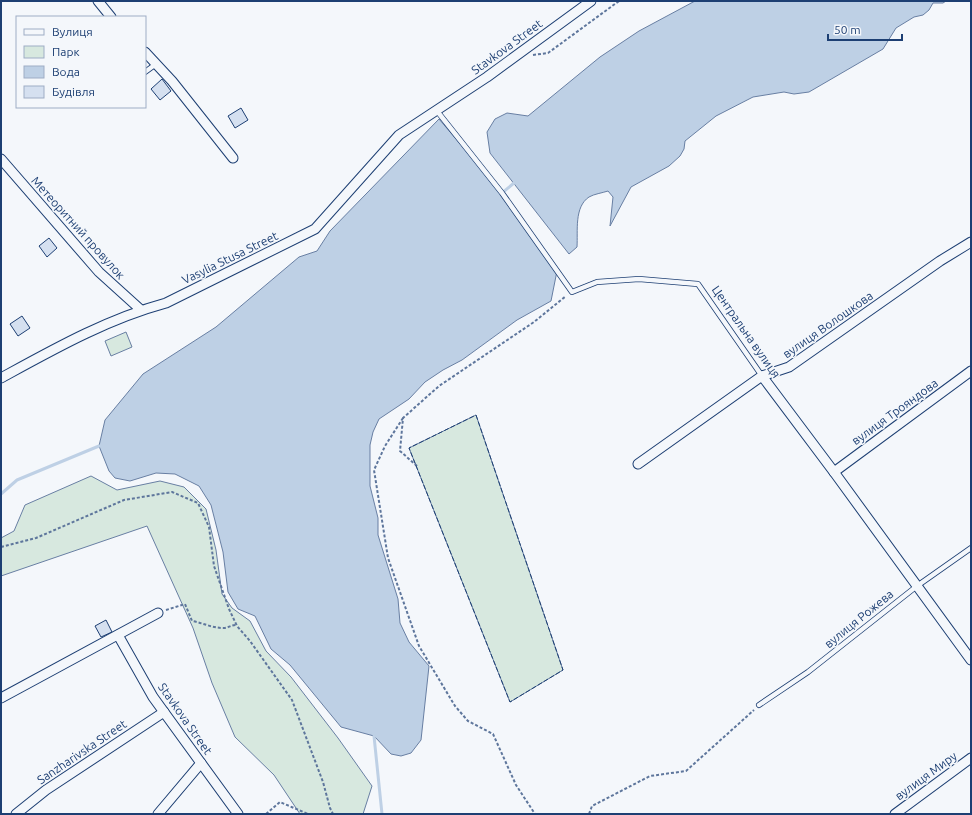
<svg xmlns="http://www.w3.org/2000/svg" width="972" height="815" font-family="Ubuntu,sans-serif">
<rect width="100%" height="100%" fill="#f4f7fb"/>
<g fill="#d7e8df" stroke="#687fa3">
<polygon points="126,332 132,347 111,356 105,341"/>
<polygon points="476,415 563,670 510,702 409,448"/>
<polygon points="91,476 117,490 160,481 184,487 206,509 216,550 222,594 232,608 250,621 266,651 291,677 338,738 372,786 363,814 300,814 274,775 235,737 212,683 193,628 147,526 1,576 1,538 14,531 25,505"/>
</g>
<g fill="#bed0e5" stroke="#687fa3">
<path d="M695 1H946L943 3H933L929 10 923 15 914 17 896 28 883 49 809 92 794 94 784 92 753 97 716 116 685 141 684 149 680 156 669 166 631 187 610 226 613 197 608 191C602 193 594 194 589 197 574 207 578 231 577 247L569 254 490 153 487 132 495 119 507 113 528 116 600 57 639 31Z"/>
<polygon points="439,119 502,193 557,271 551,301 517,320 462,360 443,370 425,382 409,399 379,419 373,432 370,445 370,486 378,518 378,535 398,599 400,623 409,642 429,666 421,740 411,753 401,756 391,754 374,736 341,727 290,665 271,649 255,616 238,609 228,592 223,552 211,505 199,486 175,474 156,473 130,481 115,478 109,471 99,446 105,420 143,374 216,327 299,257 317,251 330,231"/>
</g>
<g fill="none" stroke-linecap="round" stroke-linejoin="round">
<g stroke="#bed0e5" stroke-width="3">
<polyline points="502,193 514,183"/>
<polyline points="1,494 17,480 99,446"/>
<polyline points="374,736 382,814"/>
</g>
</g>
<g fill="#d5e0f0" stroke="#1d3f73">
<polygon points="162,79 171,91 160,100 151,89"/>
<polygon points="241,108 248,120 235,128 228,116"/>
<polygon points="49,238 57,248 47,257 39,246"/>
<polygon points="22,316 30,328 18,336 10,324"/>
<polygon points="106,620 112,632 101,637 95,626"/>
</g>
<g fill="none" stroke-linecap="round" stroke-linejoin="round">
<g stroke="#1d3f73" stroke-width="6">
<g id="service">
<polyline points="145,72 156,64"/>
<polyline points="437,111 502,193 572,292 597,282 639,279 698,284 762,376"/>
<polyline points="759,705 808,672 917,586 971,548"/>
</g>
</g>
<g stroke="#1d3f73" stroke-width="11">
<g id="minor">
<polyline points="98,1 111,17"/>
<polyline points="145,52 172,81 233,158"/>
<polyline points="1,159 99,272 141,310"/>
<polyline points="762,376 834,472 971,660"/>
<path d="M1 378C54 349 107 319 166 303L315 229 399 135 487 77 591 1"/>
<polyline points="638,464 762,376 789,367 940,261 971,242"/>
<polyline points="834,472 971,371"/>
<polyline points="118,635 153,697 238,814"/>
<polyline points="1,698 158,613"/>
<polyline points="16,814 46,790 164,712"/>
<polyline points="158,814 201,763"/>
<polyline points="895,814 971,758"/>
</g>
</g>
<g stroke="#5e769c" stroke-width="2" stroke-dasharray="3 2" stroke-linecap="butt">
<polyline points="533,55 548,53 619,1"/>
<polyline points="403,418 385,446 374,470 388,558 419,646 455,706 468,721 493,734 516,785 535,814"/>
<polyline points="417,466 400,451 403,418 439,386 534,322 566,296"/>
<polyline points="1,547 36,538 124,500 172,492 198,503 209,527 214,566 229,609 237,626 250,641 292,700 323,782 330,808 333,814"/>
<path d="M166 610 185 604 192 621C203 623 212 628 224 628 228 628 231 625 236 625"/>
<polyline points="266,814 280,802 308,814"/>
<polyline points="589,814 592,806 650,776 686,771 754,710"/>
</g>
<use href="#service" stroke="#f4f7fb" stroke-width="4.5"/>
<use href="#minor" stroke="#f4f7fb" stroke-width="9"/>
<polygon stroke="#1d3f73" stroke-width="1" stroke-dasharray="5 2" stroke-linecap="butt" points="476,415 563,670 510,702 409,448"/>
</g>
<g text-anchor="middle" stroke-width="3" stroke-linejoin="round" paint-order="stroke">
<g font-size="12" fill="#1d3f73" stroke="#f4f7fb">
<text transform="translate(507 47) rotate(-36)" y="4">Stavkova Street</text>
<text transform="translate(78 228) rotate(48)" y="4">Метеоритний провулок</text>
<text transform="translate(230 258) rotate(-26)" y="4">Vasylia Stusa Street</text>
<text transform="translate(828 325) rotate(-35)" y="4">вулиця Волошкова</text>
<text transform="translate(746 332) rotate(55)" y="4">Центральна вулиця</text>
<text transform="translate(895 412) rotate(-36)" y="4">вулиця Трояндова</text>
<text transform="translate(859 619) rotate(-39)" y="4">вулиця Рожева</text>
<text transform="translate(185 719) rotate(55)" y="4">Stavkova Street</text>
<text transform="translate(82 752) rotate(-34)" y="4">Sanzharivska Street</text>
<text transform="translate(926 776) rotate(-36)" y="4">вулиця Миру</text>
</g>
</g>
<rect width="972" height="815" fill="none" stroke="#1d3f73" stroke-width="4"/>
<rect x="16" y="16" width="130" height="92" fill="#f4f7fb" stroke="#9eadc5"/>
<rect x="24" y="29" width="20" height="6" fill="#f4f7fb" stroke="#9eadc5"/>
<text x="52" y="36" font-size="12" fill="#1d3f73">Вулиця</text>
<rect x="24" y="46" width="20" height="12" fill="#d7e8df" stroke="#9eadc5"/>
<text x="52" y="56" font-size="12" fill="#1d3f73">Парк</text>
<rect x="24" y="66" width="20" height="12" fill="#bed0e5" stroke="#9eadc5"/>
<text x="52" y="76" font-size="12" fill="#1d3f73">Вода</text>
<rect x="24" y="86" width="20" height="12" fill="#d5e0f0" stroke="#9eadc5"/>
<text x="52" y="96" font-size="12" fill="#1d3f73">Будівля</text>
<path d="M828 34v6h74v-6" fill="none" stroke="#1d3f73" stroke-width="2"/>
<text x="834" y="34" font-size="12" fill="#1d3f73" stroke="#f4f7fb" stroke-width="3" paint-order="stroke">50 m</text>
</svg>
